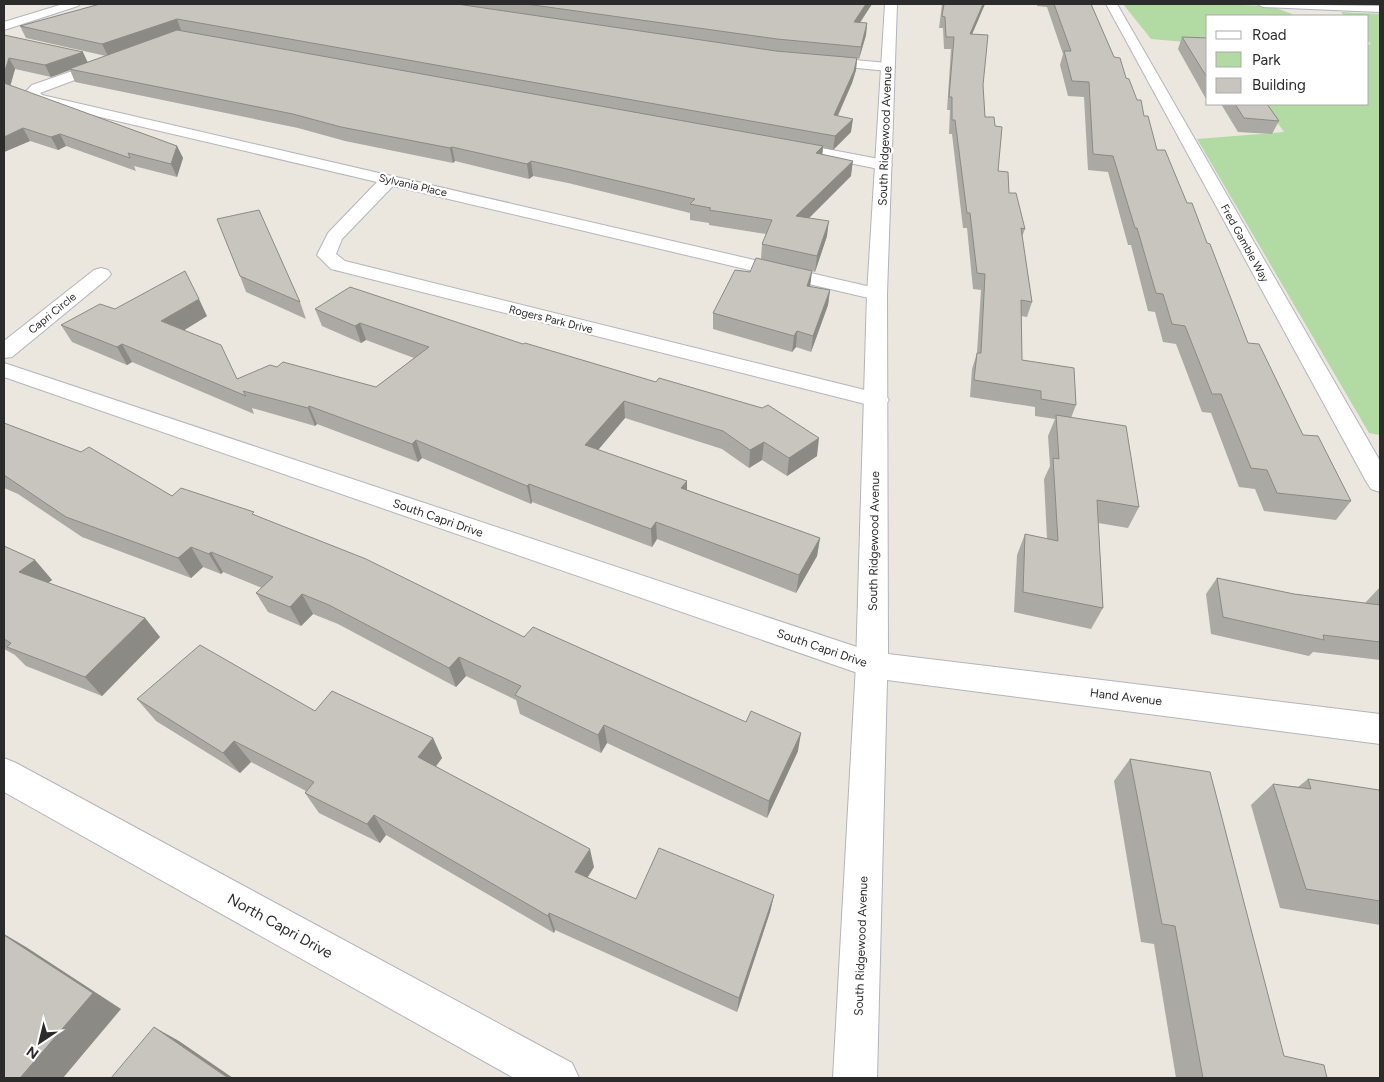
<svg xmlns="http://www.w3.org/2000/svg" width="1384" height="1082" font-family="Figtree,sans-serif">
<rect width="100%" height="100%" fill="#ebe7df"/>
<g fill="#b2dba3">
<polygon points="1123,4 1209,4 1271,6 1292,14 1292,16 1208,16 1208,44 1151,39"/>
<polygon points="1341,12 1380,14 1380,435 1369,433 1197,139 1284,132 1264,104 1368,104 1368,45 1371,44 1368,41 1368,16 1344,16"/>
</g>
<g fill="none" stroke-linecap="round" stroke-linejoin="round">
<g stroke="#b3b4bd" stroke-width="2">
<g id="minor">
<polygon points="1106,4 1117,4 1380,461 1380,492 1371,489 1367,483"/>
<polygon points="1257,4 1380,6 1380,12 1263,7"/>
<polygon points="821,57 888,63 895,67 888,71 816,64 815,61"/>
<polygon points="107,59 112,60 114,63 112,66 40,93 42,95 884,290 887,294 884,298 877,300 393,186 342,239 336,254 345,261 877,393 885,395 889,400 885,405 877,407 331,269 317,255 328,233 377,182 32,101 25,92 32,85"/>
<polygon points="785,141 884,160 890,162 892,165 890,168 884,170 779,149 777,146 779,143"/>
<polygon points="101,268 108,270 111,274 108,278 12,357 4,358 4,341 94,270"/>
<polygon points="4,363 872,652 883,656 888,665 883,674 872,678 4,377"/>
<polygon points="4,758 16,763 572,1063 579,1078 514,1078 4,792"/>
</g>
</g>
<g stroke="#b3b4bd" stroke-width="2">
<g id="tertiary">
<polygon points="63,4 80,4 78,6 4,30 4,22"/>
<polygon points="885,4 897,4 887,294 888,654 1380,714 1380,744 887,680 877,1078 833,1078 856,665 867,294"/>
</g>
</g>
<use href="#minor" fill="#fff" fill-rule="evenodd"/>
<use href="#tertiary" fill="#fff" fill-rule="evenodd"/>
</g>
<g fill="#aba9a3">
<polygon points="100,4 872,4 860,23 867,23 866,35 859,59 857,58 856,70 852,83 838,116 851,132 833,150 823,148 822,154 851,176 809,218 827,236 815,272 812,271 810,287 830,290 828,305 811,352 796,347 792,352 713,329 713,313 761,259 762,244 766,234 709,225 709,223 690,220 690,213 568,183 533,176 529,179 455,161 453,163 345,141 298,128 75,82 70,70 51,77 15,69 10,86 177,146 183,158 177,177 134,166 136,171 66,146 58,150 30,141 4,152 4,35 88,62 106,56 26,38 20,26"/>
<polygon points="942,4 985,4 972,34 983,85 985,117 998,171 1009,193 1025,229 1022,237 1032,302 1027,317 1021,316 1022,360 1076,405 1071,418 1139,507 1128,528 1098,523 1103,608 1091,629 1014,612 1017,555 1025,534 1047,539 1044,479 1050,466 1048,436 1055,419 1035,416 1035,407 970,397 972,369 977,353 981,290 973,289 967,228 963,228 952,134 949,134 950,110 947,110 951,49 944,49 943,28 939,28"/>
<polygon points="1037,4 1091,4 1114,57 1126,78 1144,116 1157,150 1187,203 1207,243 1248,343 1303,435 1351,501 1336,520 1264,511 1255,489 1239,487 1211,413 1202,412 1176,344 1163,342 1155,312 1148,311 1131,245 1128,245 1108,172 1088,170 1084,97 1068,96 1060,65 1063,54 1047,7 1037,6"/>
<polygon points="1182,37 1208,38 1208,99 1206,99 1178,49"/>
<polygon points="1221,104 1267,104 1279,121 1272,134 1238,132"/>
<polygon points="240,276 300,302 306,319 246,292"/>
<polygon points="115,309 207,316 184,330 237,379 277,367 376,387 414,358 366,340 361,343 322,326 315,309 817,456 787,476 762,460 749,468 722,449 625,418 598,450 687,481 687,490 820,538 817,556 796,593 657,539 652,547 532,502 531,504 422,458 418,462 317,424 315,426 252,408 254,414 132,362 127,365 72,342 61,325"/>
<polygon points="4,423 172,496 255,516 524,637 798,751 767,818 607,743 601,753 520,714 516,700 466,676 456,687 338,624 313,614 301,626 268,612 256,593 262,588 223,572 221,574 203,567 191,578 82,537 18,494 4,488"/>
<polygon points="4,546 35,560 52,580 48,583 145,618 160,637 102,696 26,666 15,655 4,649"/>
<polygon points="1217,578 1294,594 1365,603 1380,587 1380,660 1313,652 1309,656 1211,634 1206,594"/>
<polygon points="137,699 315,711 433,738 442,758 436,766 594,867 587,877 636,899 774,895 770,912 737,1012 555,930 554,933 386,835 380,843 319,813 305,793 306,791 251,762 240,773 156,721"/>
<polygon points="1130,759 1284,1056 1327,1078 1176,1078 1154,944 1141,942 1114,781"/>
<polygon points="1308,779 1380,793 1380,925 1280,908 1251,805 1273,784 1298,787"/>
</g>
<g fill="#8b8a85">
<polygon points="866,4 872,4 852,34 854,22"/>
<polygon points="983,4 985,4 967,46 970,34"/>
<polygon points="177,19 181,30 108,56 102,44"/>
<polygon points="867,23 866,35 859,59 861,47"/>
<polygon points="83,52 88,63 69,69 70,70 51,77 45,65"/>
<polygon points="9,58 15,69 8,94 4,87 4,74"/>
<polygon points="857,58 856,70 852,83 832,128 834,115"/>
<polygon points="853,119 851,132 833,150 835,136"/>
<polygon points="23,128 30,141 4,152 4,137"/>
<polygon points="60,134 66,146 58,150 51,137"/>
<polygon points="177,146 183,158 177,177 171,164"/>
<polygon points="823,146 822,160 816,153"/>
<polygon points="452,147 455,161 453,163 450,148"/>
<polygon points="531,161 533,176 529,179 527,164"/>
<polygon points="853,161 851,176 795,232 796,216"/>
<polygon points="829,221 827,236 815,272 817,256"/>
<polygon points="812,271 810,286 805,302 807,286"/>
<polygon points="830,290 828,305 811,352 813,336"/>
<polygon points="199,299 207,316 170,339 161,321"/>
<polygon points="360,323 366,340 361,343 355,326"/>
<polygon points="797,331 796,347 792,352 794,336"/>
<polygon points="122,344 132,362 127,365 117,347"/>
<polygon points="624,401 625,418 587,463 585,445"/>
<polygon points="309,406 317,424 315,426 308,408"/>
<polygon points="819,438 817,456 787,476 789,458"/>
<polygon points="416,440 422,458 418,462 412,444"/>
<polygon points="764,442 762,460 749,468 750,450"/>
<polygon points="687,481 687,499 681,488"/>
<polygon points="529,484 532,502 531,504 527,486"/>
<polygon points="656,522 657,539 652,547 651,529"/>
<polygon points="820,538 817,556 796,593 799,575"/>
<polygon points="191,547 203,567 191,578 178,558"/>
<polygon points="211,552 223,572 221,574 209,554"/>
<polygon points="35,560 52,580 36,592 19,572"/>
<polygon points="302,594 313,614 301,626 290,607"/>
<polygon points="145,618 160,637 102,696 85,677"/>
<polygon points="459,657 466,676 456,687 449,668"/>
<polygon points="604,725 607,743 601,753 598,735"/>
<polygon points="801,733 798,751 767,818 769,801"/>
<polygon points="433,738 442,758 428,777 418,757"/>
<polygon points="234,741 251,762 240,773 223,753"/>
<polygon points="374,815 386,835 380,843 367,824"/>
<polygon points="590,849 594,867 580,890 575,872"/>
<polygon points="774,895 770,912 737,1012 739,998"/>
<polygon points="549,913 555,930 554,933 548,916"/>
<polygon points="4,934 26,947 121,1009 63,1078 4,1078"/>
<polygon points="154,1027 179,1041 233,1078 228,1078"/>
</g>
<g fill="#c7c5be" stroke="#8b8a85">
<polygon points="100,4 457,4 776,51 857,58 854,71 834,115 853,119 835,136 177,19 102,44 20,26"/>
<polygon points="526,4 866,4 854,22 867,23 861,47 777,39"/>
<polygon points="944,4 983,4 970,34 988,35 983,85 985,117 994,117 995,126 1002,127 998,171 1008,172 1009,193 1016,193 1025,229 1021,228 1032,302 1021,300 1022,360 1074,368 1076,405 1041,399 1041,391 974,380 977,353 981,353 985,274 977,273 970,213 967,213 955,120 952,120 952,97 949,97 954,37 946,37 945,17 942,16"/>
<polygon points="1054,4 1091,4 1114,57 1120,58 1126,78 1129,79 1137,100 1141,100 1144,116 1148,116 1157,150 1165,150 1187,203 1192,203 1207,243 1210,244 1248,343 1259,344 1303,435 1318,436 1351,501 1277,493 1267,470 1251,468 1221,394 1212,394 1185,326 1172,324 1163,294 1156,293 1137,228 1135,228 1113,156 1093,154 1089,82 1072,81 1064,51 1071,51"/>
<polygon points="177,30 823,146 816,153 853,161 796,216 829,221 817,256 762,244 772,220 709,210 711,208 690,204 695,199 567,169 531,161 527,164 452,147 450,148 341,127 293,114 69,69"/>
<polygon points="4,35 83,52 45,65 9,58 4,74"/>
<polygon points="1182,37 1208,38 1208,79"/>
<polygon points="4,83 177,146 171,164 128,153 130,158 60,134 51,137 23,128 4,137"/>
<polygon points="1235,104 1267,104 1279,121 1244,118"/>
<polygon points="259,210 300,302 240,276 217,219"/>
<polygon points="756,258 812,271 807,286 830,290 813,336 797,331 794,336 713,313 735,270 750,272"/>
<polygon points="185,271 199,299 161,321 221,345 237,379 270,365 277,367 283,362 376,387 429,347 360,323 355,326 315,309 350,287 523,344 525,343 656,382 659,378 762,408 768,405 819,438 789,458 764,442 750,450 723,431 624,401 585,445 687,481 681,488 820,538 799,575 656,522 651,529 529,484 527,486 416,440 412,444 309,406 308,408 243,391 246,396 122,344 117,347 61,325 100,304 115,309"/>
<polygon points="1056,415 1126,426 1139,507 1097,500 1103,608 1023,592 1025,534 1058,541 1053,458 1059,459"/>
<polygon points="4,423 81,452 89,447 172,496 181,488 254,512 252,514 366,559 524,637 533,627 746,722 751,711 801,733 769,801 604,725 598,735 515,695 521,686 459,657 449,668 329,605 302,594 290,607 256,593 273,577 211,552 209,554 191,547 178,558 66,517 4,475"/>
<polygon points="4,546 35,560 19,572 145,618 85,677 7,647 11,643 4,639"/>
<polygon points="1217,578 1294,594 1380,605 1380,642 1323,635 1324,640 1223,617"/>
<polygon points="200,645 315,711 332,691 433,738 418,757 590,849 575,872 636,899 659,848 774,895 739,998 549,913 548,916 374,815 367,824 305,793 314,782 234,741 223,753 137,699"/>
<polygon points="1130,759 1210,772 1284,1056 1324,1065 1327,1078 1203,1078 1175,926 1162,924"/>
<polygon points="1308,779 1379,790 1380,793 1380,901 1306,889 1273,784 1311,789"/>
<polygon points="4,935 93,993 20,1078 4,1078"/>
<polygon points="154,1027 228,1078 111,1078"/>
</g>
<g text-anchor="middle" stroke-width="4.5" stroke-linejoin="round" paint-order="stroke">
<g font-size="11" fill="#2b2b2b" stroke="#fff">
<text transform="translate(413 185) rotate(13)" y="4">Sylvania Place</text>
<text transform="translate(1245 243) rotate(61)" y="4">Fred Gamble Way</text>
<text transform="translate(52 313) rotate(-39)" y="4">Capri Circle</text>
<text transform="translate(551 319) rotate(14)" y="4">Rogers Park Drive</text>
</g>
<g font-size="12" fill="#2b2b2b" stroke="#fff">
<text transform="translate(885 136) rotate(-88)" y="4">South Ridgewood Avenue</text>
<text transform="translate(438 518) rotate(19)" y="4">South Capri Drive</text>
<text transform="translate(874 541) rotate(-89)" y="4">South Ridgewood Avenue</text>
<text transform="translate(822 648) rotate(19)" y="4">South Capri Drive</text>
<text transform="translate(1126 697) rotate(7)" y="4">Hand Avenue</text>
<text transform="translate(861 946) rotate(-88)" y="4">South Ridgewood Avenue</text>
</g>
<g font-size="15" fill="#2b2b2b" stroke="#fff">
<text transform="translate(280 926) rotate(29)" y="5">North Capri Drive</text>
</g>
</g>
<rect width="1384" height="1082" fill="none" stroke="#2b2b2b" stroke-width="10"/>
<rect x="1206" y="15" width="162" height="90" fill="#ffffff" stroke="#aaaaaa"/>
<rect x="1216" y="31" width="25" height="8" fill="#ffffff" stroke="#aaaaaa"/>
<text x="1252" y="40" font-size="15" fill="#2b2b2b">Road</text>
<rect x="1216" y="52" width="25" height="15" fill="#b2dba3" stroke="#aaaaaa"/>
<text x="1252" y="65" font-size="15" fill="#2b2b2b">Park</text>
<rect x="1216" y="78" width="25" height="15" fill="#c7c5be" stroke="#aaaaaa"/>
<text x="1252" y="90" font-size="15" fill="#2b2b2b">Building</text>
<g transform="translate(40 1042) rotate(215)" stroke="#ffffff" stroke-width="4" paint-order="stroke">
<path d="M0-4L9 19L0 12L-9 19Z" fill="#2b2b2b"/>
<text y="-8" font-size="14" font-weight="bold" text-anchor="middle" fill="#2b2b2b">N</text>
</g>
</svg>
